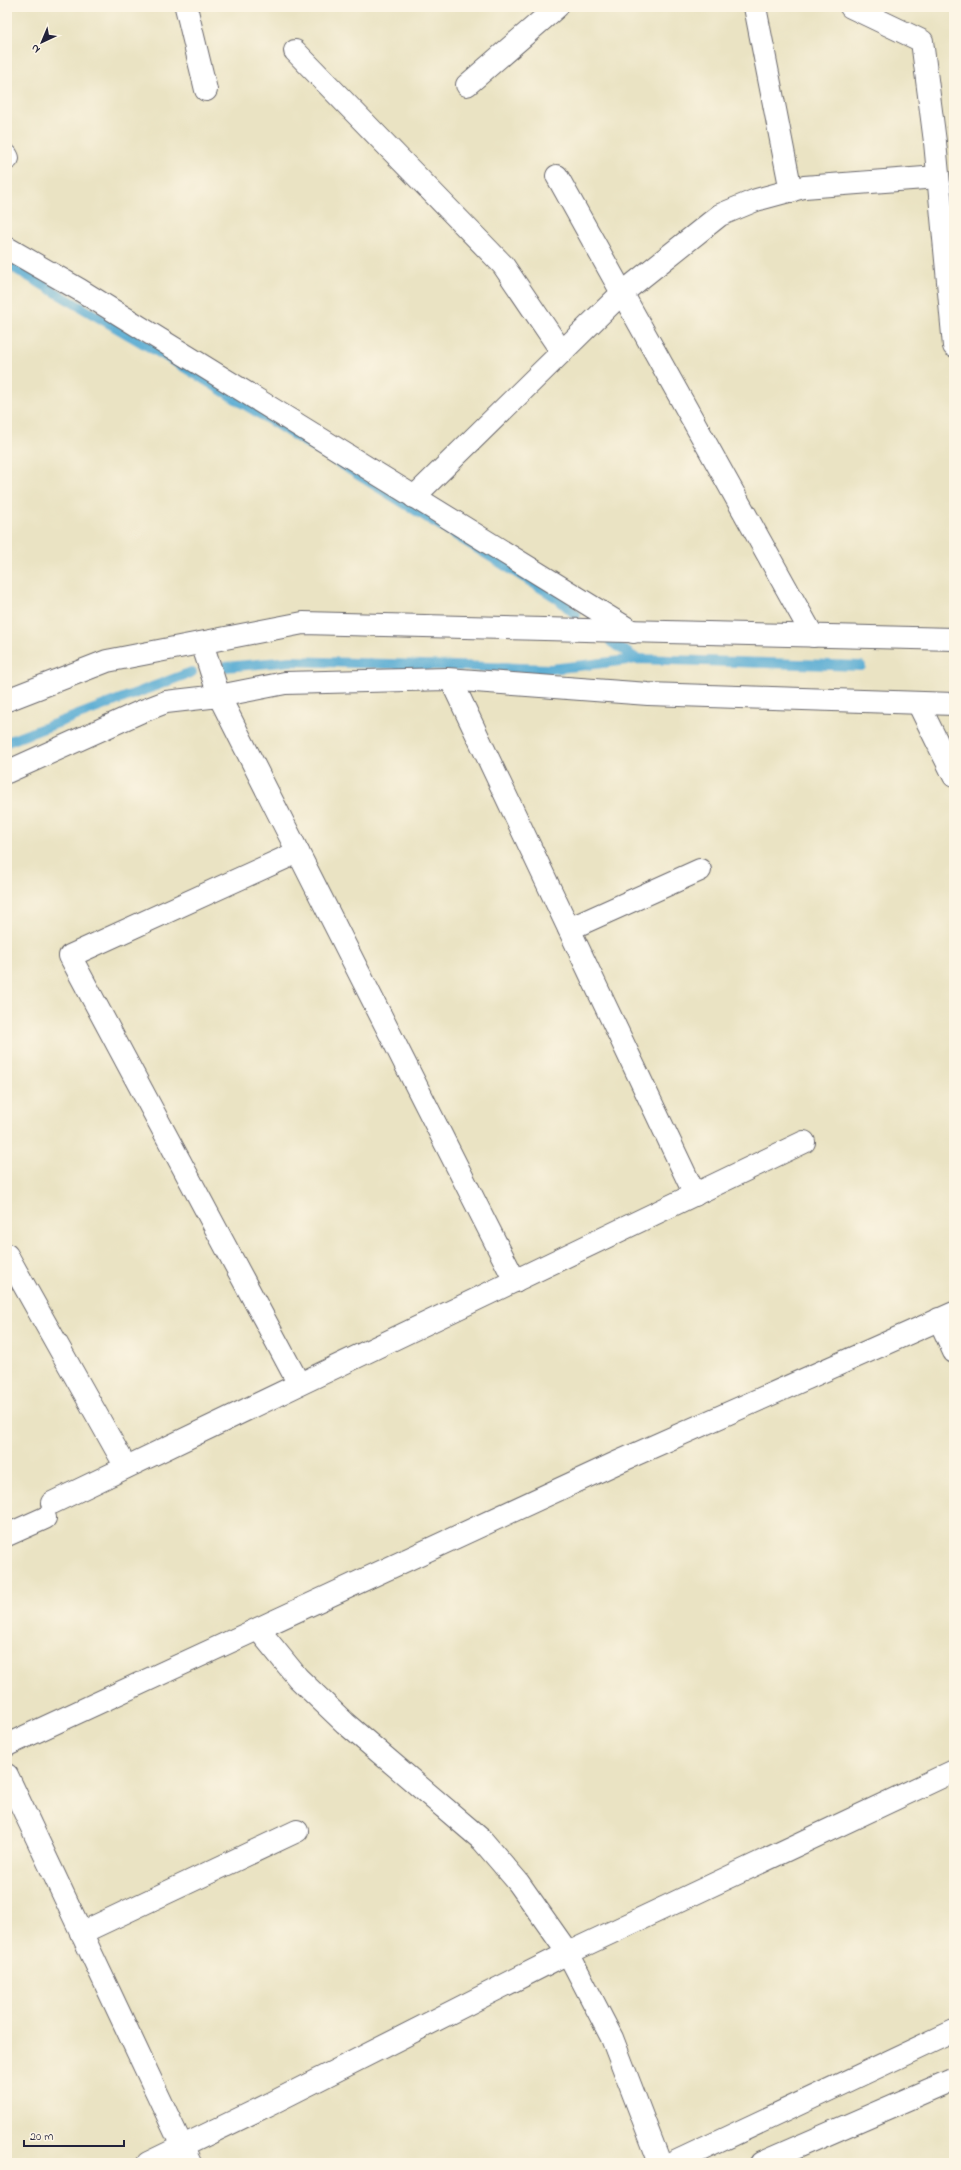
<svg xmlns="http://www.w3.org/2000/svg" width="961" height="2170" font-family="'Indie Flower',sans-serif">
<rect width="100%" height="100%" fill="#fcf5e5"/>
<filter id="ink" filterUnits="userSpaceOnUse"><feTurbulence type="fractalNoise" baseFrequency=".025" numOctaves="2"/><feDisplacementMap in="SourceGraphic" scale="8" xChannelSelector="R" yChannelSelector="G"/><feConvolveMatrix kernelMatrix="1 2 1 2 8 2 1 2 1" color-interpolation-filters="sRGB"/></filter>
<filter id="wash" filterUnits="userSpaceOnUse"><feTurbulence type="fractalNoise" baseFrequency=".012" numOctaves="4" result="noise"/><feDisplacementMap in="SourceGraphic" scale="16" xChannelSelector="R" yChannelSelector="G"/><feGaussianBlur stdDeviation="0.9" result="paint"/><feColorMatrix in="noise" values="0 0 0 0 0 0 0 0 0 0 0 0 0 0 0 0 0 1.4 0 .05"/><feComposite in="paint" operator="in"/></filter>
<g filter="url(#wash)">
<rect width="100%" height="100%" fill="#eae3c3"/>
<g fill="none" stroke-linecap="round" stroke-linejoin="round">
<g stroke="#57abd3" stroke-width="10">
<polyline points="7,264 192,372 557,598 576,615"/>
<polyline points="611,642 637,659"/>
<polyline points="225,667 291,661 551,669 637,659 861,666"/>
<polyline points="7,742 192,672"/>
</g>
</g>
</g>
<g filter="url(#ink)">
<g fill="none" stroke-linecap="round" stroke-linejoin="round">
<g stroke="#68666b" stroke-width="24">
<g id="minor">
<polyline points="186,7 206,90"/>
<polyline points="755,7 791,191"/>
<polyline points="851,7 922,41 935,142 954,346"/>
<polyline points="295,51 503,265 562,352"/>
<polyline points="467,85 557,7"/>
<polyline points="7,156 8,158"/>
<polyline points="557,176 813,636"/>
<polyline points="7,248 80,290 633,632"/>
<polyline points="414,497 621,294 720,215 756,200 804,187 938,177"/>
<polyline points="202,643 219,696 515,1281"/>
<polyline points="451,680 695,1195"/>
<polyline points="7,700 107,661 303,623 954,639"/>
<polyline points="918,703 954,776"/>
<polyline points="7,772 140,712 166,702 219,696 285,683 447,679 648,694 954,704"/>
<polyline points="298,852 70,956 299,1384"/>
<polyline points="569,929 700,870"/>
<polyline points="7,1255 126,1467"/>
<polyline points="939,1319 954,1352"/>
<polyline points="52,1503 804,1142"/>
<polyline points="7,1535 45,1518"/>
<polyline points="258,1629 298,1678 345,1723 482,1840 518,1882 568,1953 612,2038 660,2163"/>
<polyline points="7,1745 616,1463 954,1313"/>
<polyline points="7,1775 190,2163"/>
<polyline points="81,1933 297,1831"/>
<polyline points="148,2163 272,2103 568,1953 954,1771"/>
<polyline points="673,2163 954,2031"/>
<polyline points="761,2163 954,2079"/>
</g>
</g>
<use href="#minor" stroke="#fff" stroke-width="22"/>
</g>
</g>
<rect width="961" height="2170" fill="none" stroke="#fcf5e5" stroke-width="24"/>
<g transform="translate(42 42) rotate(224)" stroke="#fcf5e5" stroke-width="3" paint-order="stroke">
<path d="M0-3L7 15L0 10L-7 15Z" fill="#22223b"/>
<text y="-6" font-size="11" font-weight="bold" text-anchor="middle" fill="#22223b">N</text>
</g>
<path d="M24 2140v6h100v-6" fill="none" stroke="#22223b" stroke-width="2"/>
<text x="30" y="2140" font-size="12" fill="#22223b" stroke="#fcf5e5" stroke-width="3" paint-order="stroke">20 m</text>
</svg>
